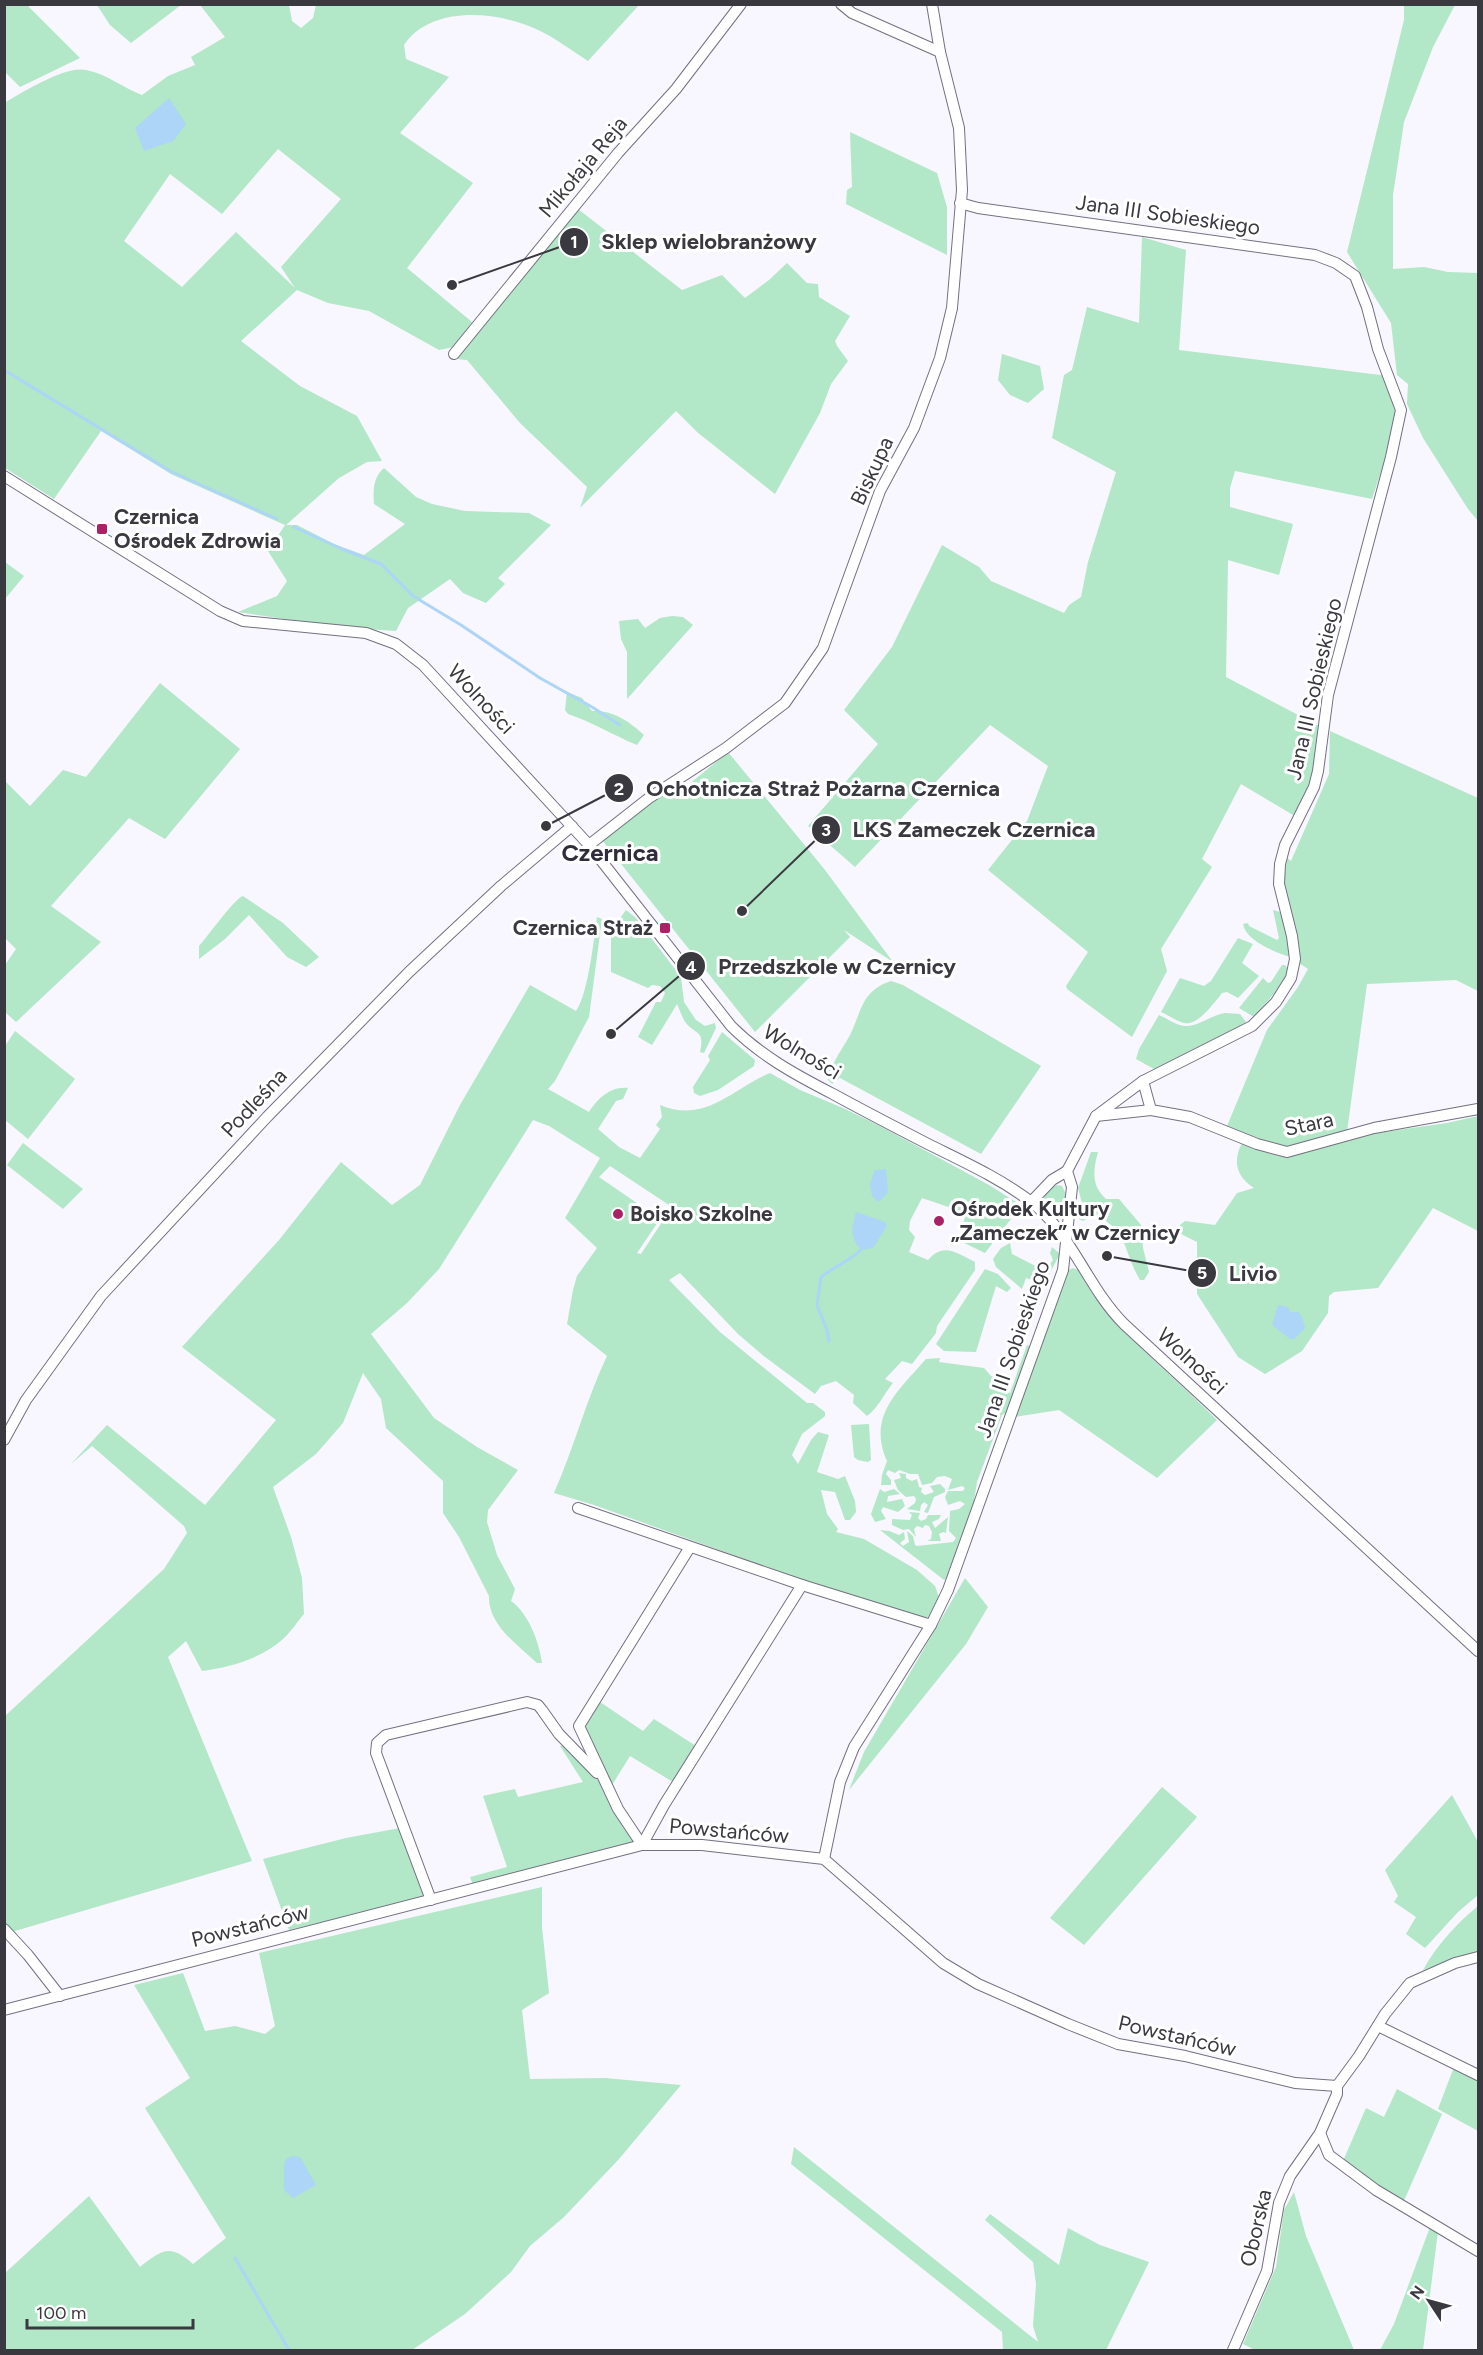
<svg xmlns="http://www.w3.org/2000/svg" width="1483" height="2355" font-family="Figtree,sans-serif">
<rect width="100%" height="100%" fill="#f8f6fe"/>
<g fill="#b2e7c7" fill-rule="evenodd">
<polygon points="4,5 27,5 80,58 20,87 5,72"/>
<polygon points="90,5 181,4 181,5 131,43 110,25 97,5"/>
<path d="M200 5H289L292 21 301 28 313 18 316 5H639L588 61C571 50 554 37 536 29 497 11 431 5 404 45L406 59 449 77 400 133 473 183 407 268 472 322 454 347 439 350 369 311 328 303 297 290 241 341 300 386 357 416 382 461 367 462 339 478 286 525H297L334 544 364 555 405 524 374 504C373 491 373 477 384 468L416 497 432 504 465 511 529 513 551 525 498 578 505 584 486 603 463 593 450 579 408 608 396 631 338 627 238 612 277 596 287 581 268 551 285 525 171 474 101 431 54 499 5 468 4 103C23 92 66 65 86 70 107 74 123 88 142 95L168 76 195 65 191 57 225 37ZM278 149 341 199 281 267 295 288 236 232 182 287 124 241 170 174 222 214Z"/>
<polygon points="1404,5 1455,5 1433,47 1404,122 1393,195 1393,269 1424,267 1448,272 1478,273 1478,521 1468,509 1423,438 1407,404 1408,384 1397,375 1391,323 1347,252 1404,20"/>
<polygon points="850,132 937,173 947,207 947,255 846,204 847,190 852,187"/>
<polygon points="578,209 682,290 722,275 745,298 769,280 787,263 807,283 818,284 819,297 850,316 835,341 837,346 848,361 831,384 820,413 775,494 697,432 676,411 580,508 587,487 520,423 467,360 456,359"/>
<polygon points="1142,237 1186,250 1179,350 1388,376 1401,410 1372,499 1235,471 1230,488 1230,507 1293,524 1279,575 1228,560 1226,677 1323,728 1318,771 1298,818 1241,784 1202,859 1212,867 1161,949 1167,971 1132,1037 1067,989 1066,986 1088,952 988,870 1027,821 1048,766 990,725 855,867 808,826 878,744 844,710 892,647 942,545 979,567 991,581 1064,613 1069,605 1081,597 1088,562 1116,472 1052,438 1064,375 1072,370 1087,307 1139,323"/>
<polygon points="1002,354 1040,366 1044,389 1028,403 1010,395 998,380"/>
<polygon points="5,562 24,576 5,599"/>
<polygon points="672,616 683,617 693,625 627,699 627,652 621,639 619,621 638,619 645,628 660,618"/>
<polygon points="160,683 240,749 165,839 129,818 51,906 101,942 16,1022 5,1012 5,965 16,949 5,938 5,781 30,806 63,770 86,777"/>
<path d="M567 692 582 698 592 711C613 710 629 721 644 735L637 745C613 735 592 722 568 714L565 710Z"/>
<polygon points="1330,731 1478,798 1478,991 1456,980 1367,984 1347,1132 1288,1148 1269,1143 1227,1126 1267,1030 1298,987 1308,969 1299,963 1283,884 1287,858 1291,861 1329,774"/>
<polygon points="728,752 825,870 893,962 844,930 850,937 755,1032 602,840 669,790 675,796"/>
<path d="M243 896 283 923 319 957 306 967 287 957 249 915 225 939 199 959V946C209 935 233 900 243 896Z"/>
<path d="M626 910 636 918 681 977 684 1002 696 1020 705 1026 715 1023 716 1028 704 1053 700 1052C705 1030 696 1035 686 1023 682 1018 680 1010 677 1004L652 1045 638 1037 656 1002H661L665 993 660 986 652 985 648 988 611 972V931Z"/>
<path d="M1273 910 1280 912 1289 943 1290 957C1275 952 1246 941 1243 924L1248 923 1249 926 1277 940 1279 938Z"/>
<path d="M597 917 602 919 589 1017 555 1081 548 1089 589 1112C598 1098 611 1086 628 1088L623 1099 616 1101 598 1129 619 1147 640 1158 660 1129 656 1125 662 1117 660 1105C705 1124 732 1089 770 1073L800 1090 843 1108 880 1126 989 1185 1019 1204 1014 1215 985 1253 962 1242 961 1232 966 1213 922 1198 910 1221 909 1230 915 1237 909 1252 928 1260C944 1242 956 1253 975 1262V1270L937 1326 936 1333 912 1364 902 1361 885 1379 893 1383C883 1395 879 1407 867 1416L853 1403 854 1395 836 1381 821 1386 815 1394 765 1357 738 1334 680 1273 669 1280 720 1332 807 1403H813L825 1412V1416L802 1434 792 1455 798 1464 811 1440 818 1432 829 1435 817 1472 838 1479 845 1476 855 1501 856 1512 850 1520H845L835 1492 821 1490 827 1514 838 1529 836 1532 864 1539 917 1570 935 1586 940 1600 929 1617H923L800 1579 594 1505 554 1493C574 1448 586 1400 607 1356L567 1324 573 1290 577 1276 597 1248 565 1218 600 1158 549 1126 533 1120 439 1269 407 1303 371 1334 434 1418 477 1447 518 1470 488 1510 487 1522 497 1555 515 1589 511 1601C529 1614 539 1642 542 1663H537C518 1645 488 1625 489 1596L459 1537 443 1513V1481L386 1428 381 1399 363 1373 343 1423 316 1454 273 1487 291 1537 302 1578 304 1614C297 1622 291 1632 283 1639 261 1659 230 1667 202 1671L186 1641 168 1657 252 1861 15 1931 28 1955 5 1929V1716L164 1569 187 1533 184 1526 92 1446 71 1464 107 1425 205 1505 276 1420 182 1347 279 1240 341 1162 392 1205 420 1185 460 1105 530 985 576 1011C588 995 594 939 597 917ZM610 1166 672 1207 641 1254 637 1253 660 1219 599 1177Z"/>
<path d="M1238 938 1253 944 1242 963 1259 976 1238 998 1227 992 1222 993C1214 1003 1198 1026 1184 1023 1176 1021 1168 1015 1161 1012L1180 978 1204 986 1211 981Z"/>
<polygon points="1282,965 1285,965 1288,969 1284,982 1254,1017 1239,1008 1263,978 1268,983 1271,982"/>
<path d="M891 981 903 985 1041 1066 981 1154 840 1078 832 1084 824 1075 825 1068 831 1069C836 1057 844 1046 850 1035 862 1011 861 991 891 981Z"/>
<path d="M1225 1013 1240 1014 1246 1022 1231 1033 1154 1069 1136 1059 1139 1049 1159 1015C1168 1019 1179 1027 1187 1026 1198 1026 1212 1015 1225 1013Z"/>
<polygon points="15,1031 75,1079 28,1139 5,1120 5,1046"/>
<polygon points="722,1032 755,1060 754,1066 718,1090 700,1096 694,1093 693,1087 710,1060 708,1056"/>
<path d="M1478 1116V1231L1433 1208 1378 1288 1334 1292 1329 1296 1328 1313 1302 1351 1265 1374 1238 1357 1197 1294V1242L1179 1233 1180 1225 1185 1221 1215 1225 1237 1193 1254 1188C1237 1177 1232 1162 1242 1143L1285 1156 1377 1133 1447 1123Z"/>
<polygon points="23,1143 83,1189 63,1209 7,1165"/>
<path d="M1091 1152H1098C1093 1170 1091 1186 1106 1199H1119L1141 1225 1143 1248 1149 1272 1144 1280H1140C1123 1251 1129 1231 1094 1214L1083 1221 1079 1219 1082 1203 1078 1188Z"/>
<path d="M1057 1185 1062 1186 1065 1192V1213L1058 1220 1043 1204C1043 1196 1049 1187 1057 1185Z"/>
<polygon points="1010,1243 1012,1254 1045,1271 1053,1260 1050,1253 1052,1247 1060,1254 1044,1284 1026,1278 1022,1289 996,1267 993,1259 1001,1248"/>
<path d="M1073 1268 1078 1270C1114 1331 1168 1370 1217 1420L1157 1478 1059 1410 1015 1417 1066 1271Z"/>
<polygon points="985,1269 998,1274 1011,1288 1007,1292 996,1286 976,1352 944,1351 936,1344"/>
<path d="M1027 1345 1033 1347 1009 1411 1002 1415 977 1482 973 1507 946 1579 944 1580 880 1530 889 1531 899 1535 904 1532 905 1539 900 1543 903 1546 909 1542 907 1531 913 1536 915 1545 917 1546 953 1542 956 1538 949 1531 950 1511 959 1509 965 1504 960 1501 948 1505 945 1497 948 1491H963L965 1488 962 1486 948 1490 952 1479 945 1476 937 1477 932 1483 922 1485 918 1474H910L899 1470 895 1473 888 1470 886 1474 891 1480V1485H881L882 1475 887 1461C867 1416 898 1391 926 1359L940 1358 939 1362 984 1368 991 1376 999 1377 996 1386 1010 1393Z"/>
<polygon points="869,1424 871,1460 868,1462 858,1460 854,1457 851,1425"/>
<polygon points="899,1473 906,1474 906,1478 912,1481 917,1479 919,1487 922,1488 921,1492 925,1495 934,1492 930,1486 940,1484 945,1489 945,1492 934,1497 928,1513 924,1512 928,1505 924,1502 921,1505 920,1511 907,1509 915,1503 916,1499 914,1496 906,1497 898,1490 894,1480 901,1478"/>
<polygon points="880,1489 884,1492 894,1489 900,1494 888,1496 887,1502 902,1499 905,1506 898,1512 883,1507 881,1511 886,1519 875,1522 871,1514"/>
<polygon points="909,1512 920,1513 918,1518 921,1521 926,1519 928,1515 941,1515 939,1519 932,1522 935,1528 948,1517 946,1533 943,1532 939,1534 941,1541 927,1541 931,1539 932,1532 929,1526 925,1525 923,1528 917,1526 914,1529 916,1537 909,1529 903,1530 892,1525 892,1519 910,1520 912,1515"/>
<polygon points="965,1578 988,1607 966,1644 849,1790 864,1752"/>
<polygon points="600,1702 643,1731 654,1719 696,1746 673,1782 630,1756 612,1785 585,1728"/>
<polygon points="564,1745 600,1782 635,1842 473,1885 470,1877 507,1867 483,1796 515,1789 518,1797 583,1782 560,1746"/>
<polygon points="1162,1787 1197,1817 1084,1945 1050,1918"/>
<polygon points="1452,1795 1478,1842 1478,1895 1458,1912 1425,1948 1406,1934 1416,1917 1394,1902 1398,1896 1385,1870"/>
<polygon points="400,1828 427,1897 289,1930 263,1859 346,1838"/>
<path d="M542 1887V1927L549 1993 522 2010 530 2079 605 2078 681 2085 619 2159 564 2217 530 2246 511 2272 465 2314 412 2350H5V2273L89 2196 140 2267C163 2249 170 2244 193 2264L226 2238 145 2108 190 2078 134 1985 183 1973 205 2031 235 2026 265 2034 275 2026 259 1953Z"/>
<path d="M1478 1906V1952L1423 1970C1436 1946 1457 1923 1478 1906Z"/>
<polygon points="1454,2067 1478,2077 1478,2131 1438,2109"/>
<polygon points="1397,2089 1442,2114 1403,2203 1343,2161 1366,2108 1384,2117"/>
<polygon points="794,2147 1038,2342 1033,2326 1036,2284 1033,2262 985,2220 990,2214 1059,2265 1068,2228 1100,2245 1149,2262 1106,2350 1003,2350 1002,2332 791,2164"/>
<polygon points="1294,2192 1306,2236 1354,2350 1255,2350 1243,2344 1276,2267 1284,2210"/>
<polygon points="1430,2227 1438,2231 1423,2350 1380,2350 1394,2324"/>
</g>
<g fill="#add5f7">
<polygon points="169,98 186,124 173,141 144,151 135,128"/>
<polygon points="886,1169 888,1192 879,1202 872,1196 870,1184 875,1170"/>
<path d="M856 1212 885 1222 887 1226 873 1248 861 1250C849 1235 852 1229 856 1212Z"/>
<polygon points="1278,1305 1288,1307 1290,1312 1298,1312 1302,1317 1305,1328 1294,1339 1290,1339 1272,1325"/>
<polygon points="292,2156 300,2157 316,2185 293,2198 284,2190 284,2165 286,2159"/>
</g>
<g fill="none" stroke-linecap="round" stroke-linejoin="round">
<g stroke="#add5f7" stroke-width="3">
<polyline points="4,370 172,472 277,519"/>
<polyline points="294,527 342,549 381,564 413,596 461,625 540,678 592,707 620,725"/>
<path d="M829 1341 827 1330 817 1305 821 1277C834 1267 849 1261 861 1250"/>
<polyline points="235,2258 289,2350"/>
</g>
<g stroke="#747081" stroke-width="12">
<g id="minor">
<polyline points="841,4 852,13 940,52"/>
<polyline points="454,354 618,153 676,89 741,4"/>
<path d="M4 476 220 611 243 621 366 633 396 644 423 665 589 845 731 1026C761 1056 796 1075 833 1094 864 1111 895 1127 926 1143 962 1161 998 1177 1030 1201 1072 1233 1087 1287 1124 1324L1478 1651"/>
<polyline points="589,845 649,798 726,748 785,703 823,648 880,491 914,428 940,358 952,308 962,190 959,128 940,52 932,4"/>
<polyline points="1143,1081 1151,1110 1190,1117 1257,1144 1287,1152 1374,1128 1478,1109"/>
<polyline points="1096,1116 1151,1110"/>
<polyline points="1031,1202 1052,1180 1067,1171"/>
<polyline points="4,1440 26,1400 101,1296 267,1117 409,972 501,886 572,826"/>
<polyline points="578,1508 802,1585 931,1625"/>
<polyline points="690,1547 579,1726 618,1809 642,1845 664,1805 802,1585"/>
<polyline points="824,1859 840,1782 854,1747 931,1625 948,1590 1063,1270 1072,1187 1067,1171 1096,1116 1143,1081 1252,1026 1276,1002 1291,978 1295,959 1292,936 1279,884 1280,864 1285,845 1314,787 1318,771 1328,695 1391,457 1401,410 1378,349 1367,307 1355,276 1336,263 1315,255 978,208 960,203"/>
<polyline points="431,1900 376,1753 377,1743 386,1735 527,1702 538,1705 542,1710 559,1734 597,1773"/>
<polyline points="4,1929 28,1955 60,1996"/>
<polyline points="4,2010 642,1845 702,1845 824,1859 943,1963 978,1984 1068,2024 1118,2044 1185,2056 1295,2083 1337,2086"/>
<polyline points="1378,2026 1478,2075"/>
<polyline points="1337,2086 1359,2056 1385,2014 1410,1983 1455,1963 1478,1957"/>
<polyline points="1320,2133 1329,2155 1376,2190 1478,2251"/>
<polyline points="1233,2350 1267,2271 1279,2203 1290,2176 1320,2133 1337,2094 1337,2086"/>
</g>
</g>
<use href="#minor" stroke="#fff" stroke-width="10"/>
</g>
<g fill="#a26" stroke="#fff" stroke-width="2">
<rect x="96" y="523" width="12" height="12" rx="3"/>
<rect x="659" y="922" width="12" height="12" rx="3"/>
<circle cx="618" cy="1214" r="6"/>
<circle cx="939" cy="1221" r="6"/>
</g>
<g text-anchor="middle" stroke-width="6" stroke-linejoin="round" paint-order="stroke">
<g font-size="21" fill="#3a3940" stroke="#fff">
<text transform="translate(583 167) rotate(-50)" y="7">Mikołaja Reja</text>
<text transform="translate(1168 215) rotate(8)" y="7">Jana III Sobieskiego</text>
<text transform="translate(872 471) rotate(-65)" y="7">Biskupa</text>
<text transform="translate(1314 689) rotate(-77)" y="7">Jana III Sobieskiego</text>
<text transform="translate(481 699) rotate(47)" y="7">Wolności</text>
<text transform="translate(802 1052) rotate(31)" y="7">Wolności</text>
<text transform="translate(254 1103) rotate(-47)" y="7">Podleśna</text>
<text transform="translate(1309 1124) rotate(-12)" y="7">Stara</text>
<text transform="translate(1013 1349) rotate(-71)" y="7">Jana III Sobieskiego</text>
<text transform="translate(1192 1361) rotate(43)" y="7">Wolności</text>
<text transform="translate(729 1831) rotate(5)" y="7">Powstańców</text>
<text transform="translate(250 1926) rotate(-14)" y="7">Powstańców</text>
<text transform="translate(1177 2036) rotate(13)" y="7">Powstańców</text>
<text transform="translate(1256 2228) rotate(-77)" y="7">Oborska</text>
</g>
<g font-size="21" font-weight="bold" fill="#3a3940" stroke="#fff" text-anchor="start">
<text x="114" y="524">Czernica<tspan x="114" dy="24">Ośrodek Zdrowia</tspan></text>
<text x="653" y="935" text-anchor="end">Czernica Straż</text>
<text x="951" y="1216">Ośrodek Kultury<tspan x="951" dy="24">„Zameczek” w Czernicy</tspan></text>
<text x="630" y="1221">Boisko Szkolne</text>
</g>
<g font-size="24" font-weight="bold" fill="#302c3b" stroke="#fff">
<text x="610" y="861">Czernica</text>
</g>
</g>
<path fill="none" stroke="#3a3940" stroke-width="2" d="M452 285L574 242M546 826L619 788M742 911L826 830M611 1034L691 966M1107 1256L1202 1273"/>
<g fill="#3a3940" stroke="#fff" stroke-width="2">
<circle cx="452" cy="285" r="6"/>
<circle cx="546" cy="826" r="6"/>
<circle cx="742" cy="911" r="6"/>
<circle cx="611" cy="1034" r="6"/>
<circle cx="1107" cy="1256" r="6"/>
<circle cx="574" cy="242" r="15"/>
<circle cx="619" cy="788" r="15"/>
<circle cx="826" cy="830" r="15"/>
<circle cx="691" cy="966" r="15"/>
<circle cx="1202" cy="1273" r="15"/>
</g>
<g font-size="18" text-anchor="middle" font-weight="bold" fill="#fff">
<text x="574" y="248">1</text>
<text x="619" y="795">2</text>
<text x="826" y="836">3</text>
<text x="691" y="973">4</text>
<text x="1202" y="1279">5</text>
</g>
<g font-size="22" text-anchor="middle" font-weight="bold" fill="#3a3940" stroke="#fff" stroke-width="6" stroke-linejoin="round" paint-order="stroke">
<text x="709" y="249">Sklep wielobranżowy</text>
<text x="823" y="796">Ochotnicza Straż Pożarna Czernica</text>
<text x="974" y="837">LKS Zameczek Czernica</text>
<text x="837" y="974">Przedszkole w Czernicy</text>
<text x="1253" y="1281">Livio</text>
</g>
<rect width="1483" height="2355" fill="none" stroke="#3a3940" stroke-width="12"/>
<g transform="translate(1429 2301) rotate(306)" stroke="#ffffff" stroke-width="4.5" paint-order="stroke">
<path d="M0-4.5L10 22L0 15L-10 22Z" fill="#3a3940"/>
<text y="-9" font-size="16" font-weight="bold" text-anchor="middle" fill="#3a3940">N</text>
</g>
<path d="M27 2319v9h166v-9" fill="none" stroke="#3a3940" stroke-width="3"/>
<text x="36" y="2319" font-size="18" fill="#3a3940" stroke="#ffffff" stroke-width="4.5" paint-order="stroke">100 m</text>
</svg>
